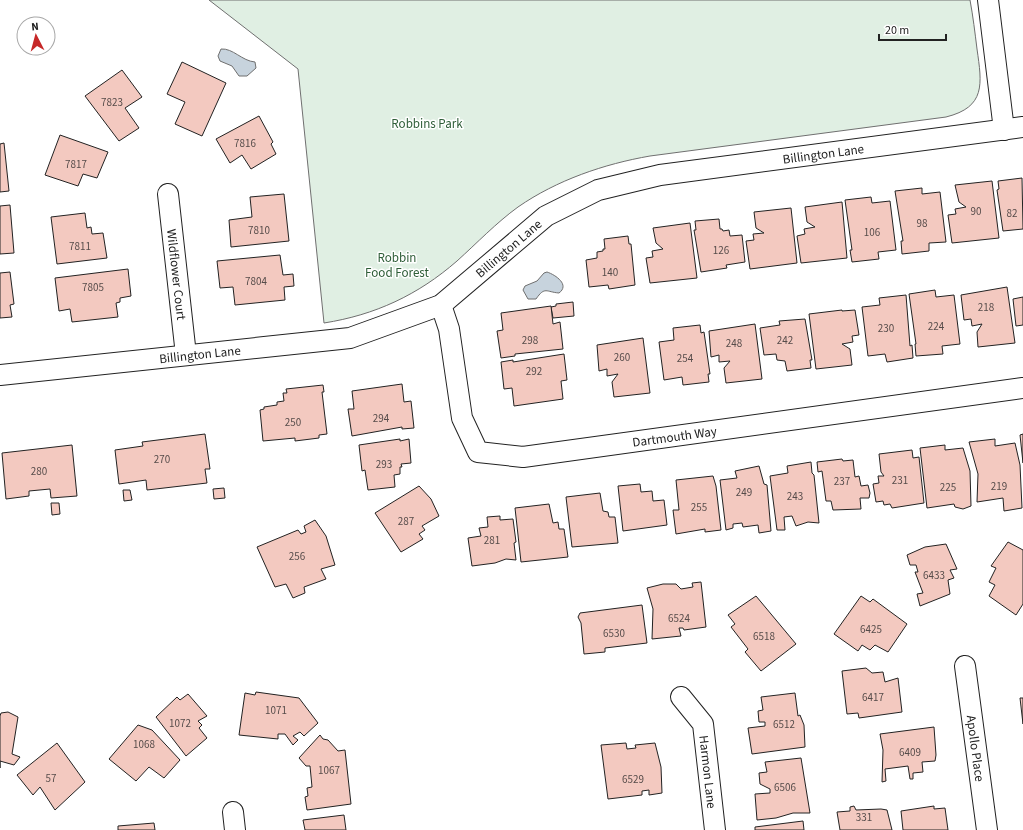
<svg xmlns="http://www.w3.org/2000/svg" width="1023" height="830" font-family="'Source Sans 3',sans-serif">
<rect width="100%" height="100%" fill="#fff"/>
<path fill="#e0efe3" stroke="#6f6f6f" d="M209 0H970C973 16 975 33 977 49 982 84 986 107 946 117L650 156C604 164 557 180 518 207 496 223 477 243 457 261 418 295 375 315 324 323L298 69Z"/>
<g fill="#c7d3dd" stroke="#6f6f6f">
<path d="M221 49C233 48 242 61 255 62L256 68 247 76H239L232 66 220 61 218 56Z"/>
<path d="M547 272C556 275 570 285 559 293 546 292 545 286 536 299H528L523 290 525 286 537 281 544 273Z"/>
</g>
<g fill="#f3c9c0" stroke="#222">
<polygon points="182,62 226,83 202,136 175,124 185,102 167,94"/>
<polygon points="122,70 142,97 125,108 139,128 119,141 85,96"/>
<polygon points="259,116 273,142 271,144 276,154 251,169 242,155 230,163 216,139"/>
<polygon points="60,135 108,152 97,178 83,174 78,186 45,175"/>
<polygon points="4,143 9,191 0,192 0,144"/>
<polygon points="1022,178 1023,229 1003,231 997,190 999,189 998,181"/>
<polygon points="992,181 999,238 952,243 948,215 956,214 955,209 966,207 959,202 955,185"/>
<polygon points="922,188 922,194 940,192 946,242 929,243 929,251 902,254 901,241 903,241 895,191"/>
<polygon points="284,194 289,241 231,247 229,220 252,217 250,197"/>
<polygon points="871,197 872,203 890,201 896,250 878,252 879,259 852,262 850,250 852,250 845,200"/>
<polygon points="842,202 847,258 801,263 797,236 805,234 804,229 815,227 807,222 805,207"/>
<polygon points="10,205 14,253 0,254 0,206"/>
<polygon points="791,208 797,263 750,269 746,241 754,240 753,234 764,233 756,228 754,212"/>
<polygon points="85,213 87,228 91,227 92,234 103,233 107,258 57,264 51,217"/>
<polygon points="719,219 720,229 722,229 723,231 729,230 730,236 742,235 745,262 726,265 727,268 701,272 694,230 696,230 695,221"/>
<polygon points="690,223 697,278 650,283 646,258 653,257 652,251 663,249 656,243 653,228"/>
<polygon points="628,236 629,244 631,244 635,285 609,289 608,285 589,287 586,260 597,258 597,252 603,251 603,249 605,249 604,239"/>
<polygon points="280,255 283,275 293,274 294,286 284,287 285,300 235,305 233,287 220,288 217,261"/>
<polygon points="128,269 131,296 120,298 120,302 116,303 118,317 72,322 70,309 59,311 55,278"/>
<polygon points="10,272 14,304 10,305 12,317 0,318 0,273"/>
<polygon points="1007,287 1015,343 978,347 977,332 982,324 972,326 971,319 964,320 961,295"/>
<polygon points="935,290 936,297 954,295 960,344 942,346 943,354 916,356 915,344 916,344 909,294"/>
<polygon points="906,295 910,346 912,345 913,358 887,362 885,354 868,356 862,307 880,305 879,298"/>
<polygon points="1023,297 1023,325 1016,326 1013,299"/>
<polygon points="573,302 574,316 553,318 551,307 556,306 556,304"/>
<polygon points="551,306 553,324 560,322 563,349 515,354 515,356 501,358 497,331 503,330 501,313"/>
<polygon points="842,310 842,311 855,310 859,335 852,336 853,342 842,344 850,349 852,365 816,369 809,314"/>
<polygon points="805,319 812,360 810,360 811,368 787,371 785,361 777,360 776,354 764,355 760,328 780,325 779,321"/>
<polygon points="755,324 762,379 726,383 724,368 730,361 719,362 719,355 711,357 709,331"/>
<polygon points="700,325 701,333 704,332 710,374 708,374 709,382 683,385 682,377 664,380 659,342 674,340 673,328"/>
<polygon points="643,338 650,393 614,397 612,382 618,374 607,376 607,369 599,371 597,345"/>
<polygon points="564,354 567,380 561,381 563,399 514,406 512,388 504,389 501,362 513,360 513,362"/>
<polygon points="402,384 404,402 411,401 414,428 402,429 402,427 352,436 348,409 354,409 352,391"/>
<polygon points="323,385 324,392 322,392 327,434 319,435 319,438 295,441 295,438 263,441 260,410 264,409 264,407 277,405 277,402 284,401 283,393 287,393 286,389"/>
<polygon points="205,434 210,469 205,469 207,483 147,490 146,480 119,484 115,450 143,446 142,442"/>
<polygon points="1023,434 1023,463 1020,435"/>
<polygon points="400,439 400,441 409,439 411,463 401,464 402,467 400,467 400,474 394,475 395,487 368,490 365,470 362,471 359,445"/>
<polygon points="995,439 995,446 1015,443 1020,465 1022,508 1004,511 1003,498 977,502 978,474 969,442"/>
<polygon points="72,445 77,496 51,498 50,489 29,491 29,496 6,499 2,453"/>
<polygon points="945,445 945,450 963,448 970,471 971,506 963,509 955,507 954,504 927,508 920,448"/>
<polygon points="912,450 913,458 919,457 924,503 892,508 890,504 884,505 883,501 876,502 873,484 879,483 878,476 884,476 881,472 879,454"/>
<polygon points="842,459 843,461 853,460 855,477 859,476 861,486 868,485 870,493 869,498 860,498 861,509 833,510 831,501 826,501 822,471 818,472 817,462"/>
<polygon points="811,462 812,473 814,475 819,523 808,522 796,526 792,516 784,517 785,530 777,530 770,476 788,473 787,466"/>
<polygon points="759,466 764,484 767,485 771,531 759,533 758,525 743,527 742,523 733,524 733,528 726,530 720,480 737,478 735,471"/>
<polygon points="713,476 716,486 721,530 705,532 705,529 676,534 673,510 679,510 676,480"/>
<polygon points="640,484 641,492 652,491 653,501 664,500 667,525 623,531 618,486"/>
<polygon points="419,486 431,499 439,516 422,526 425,530 419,534 423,539 401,552 375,513"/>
<polygon points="224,488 225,498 214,499 213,489"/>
<polygon points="123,490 130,490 132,500 124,501"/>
<polygon points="600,493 603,511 608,512 609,517 615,517 618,543 572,547 566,497"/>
<polygon points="51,503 59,503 60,514 52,515"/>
<polygon points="549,504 553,523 558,522 559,529 564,529 568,557 521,562 515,508"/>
<polygon points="500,516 500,520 513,519 516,542 514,543 516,560 506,559 495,563 472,566 468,538 481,536 479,528 488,527 487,517"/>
<polygon points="315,520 326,536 335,565 321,569 326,579 304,587 305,593 293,598 286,584 275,587 257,547 298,530 301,534 306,532 304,526"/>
<polygon points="1008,542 1023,550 1023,604 1016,615 989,596 995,585 989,582 996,568 991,566"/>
<polygon points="946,544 957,569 950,570 954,578 948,580 950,594 920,606 917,594 923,593 915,572 918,572 916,565 910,565 907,555 925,547"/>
<polygon points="701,582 706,627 684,630 683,628 679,628 681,636 652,639 653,609 647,588 663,584 676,584 681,589 693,587 692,583"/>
<polygon points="756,596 796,644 761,671 745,652 748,649 731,627 735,624 728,615"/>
<polygon points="861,596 870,602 873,599 907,624 888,652 875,645 870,650 862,645 858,651 834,634"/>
<polygon points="642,605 647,643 605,648 605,652 584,654 581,623 578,617 580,613"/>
<polygon points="866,668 872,673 883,672 885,682 898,678 902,712 859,718 858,713 847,714 842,671"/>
<polygon points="256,692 299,698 318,723 304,736 300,732 293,736 298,740 293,745 285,734 278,734 278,739 239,735 245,693 255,695"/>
<polygon points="795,693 798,716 800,715 804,725 805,747 752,754 748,728 765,726 765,722 759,722 758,711 763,710 761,697"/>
<polygon points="188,694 207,716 198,721 202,725 199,728 207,738 186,756 156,717 177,697 180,700"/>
<polygon points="1020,698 1023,698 1023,724"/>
<polygon points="8,712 18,717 12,754 20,757 14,765 0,761 0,768 0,716 1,713"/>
<polygon points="138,725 152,730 180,760 164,778 149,767 136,781 109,759"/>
<polygon points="934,727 936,755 935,761 922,762 923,772 913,773 913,779 910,779 908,766 885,769 886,781 882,782 883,750 880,734"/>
<polygon points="320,735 323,739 328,740 338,751 345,750 351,804 307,810 305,797 308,796 307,788 312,787 310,766 306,766 299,758"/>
<polygon points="57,743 85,782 55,810 40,787 33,795 17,775"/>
<polygon points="626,743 627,749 636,748 635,745 655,743 661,767 662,793 649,795 649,790 642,791 642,795 608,799 601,745"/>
<polygon points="801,758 810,813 793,813 776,818 757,820 755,794 770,793 770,789 760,784 759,773 767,772 765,762"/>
<polygon points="854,806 856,810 881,809 887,810 892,830 840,830 837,812 850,811 850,807"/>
<polygon points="934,806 934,809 945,808 948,830 903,830 901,811"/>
<polygon points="344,815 346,830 305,830 303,820"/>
<polygon points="803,821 804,830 755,830 755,827"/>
<polygon points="154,823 155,830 118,830 118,826"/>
</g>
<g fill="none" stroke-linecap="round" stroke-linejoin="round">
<g stroke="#222" stroke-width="22">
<g id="street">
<polyline points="988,0 1004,130"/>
<path id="s1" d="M168 194 186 355"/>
<path id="s2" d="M441 305 449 329 462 418 478 452 523 457 1023 388"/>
<path id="s3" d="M0 375 350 338 441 305 546 216 598 190 660 175 1023 127"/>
<path id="s4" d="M965 666 987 830"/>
<path id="s5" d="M681 697 703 724 715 830"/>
<polyline points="233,812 235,830"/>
</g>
</g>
<use href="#street" stroke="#fff" stroke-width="20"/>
</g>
<g text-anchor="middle" stroke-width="3" stroke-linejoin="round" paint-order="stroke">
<g font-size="11" fill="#564c4a">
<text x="112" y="106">7823</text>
<text x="245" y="147">7816</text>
<text x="76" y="168">7817</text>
<text x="976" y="215">90</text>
<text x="1012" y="217">82</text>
<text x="922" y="227">98</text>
<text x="259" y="234">7810</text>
<text x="872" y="236">106</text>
<text x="80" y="250">7811</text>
<text x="721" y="254">126</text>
<text x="610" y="276">140</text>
<text x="256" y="285">7804</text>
<text x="93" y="291">7805</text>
<text x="986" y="311">218</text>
<text x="936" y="330">224</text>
<text x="886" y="332">230</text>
<text x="530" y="344">298</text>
<text x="785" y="344">242</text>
<text x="734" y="347">248</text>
<text x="622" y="361">260</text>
<text x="685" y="362">254</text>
<text x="534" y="375">292</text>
<text x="381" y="422">294</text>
<text x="293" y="426">250</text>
<text x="162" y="463">270</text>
<text x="384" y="468">293</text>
<text x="39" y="475">280</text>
<text x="900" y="484">231</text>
<text x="842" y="485">237</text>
<text x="999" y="490">219</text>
<text x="948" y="491">225</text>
<text x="744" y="496">249</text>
<text x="795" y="500">243</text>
<text x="699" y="511">255</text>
<text x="406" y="525">287</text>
<text x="492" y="544">281</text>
<text x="297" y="560">256</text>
<text x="934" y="579">6433</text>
<text x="679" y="622">6524</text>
<text x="871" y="633">6425</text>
<text x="614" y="637">6530</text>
<text x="764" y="640">6518</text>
<text x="873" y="701">6417</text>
<text x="276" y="714">1071</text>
<text x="180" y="727">1072</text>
<text x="784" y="728">6512</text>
<text x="144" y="748">1068</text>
<text x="910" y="756">6409</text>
<text x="329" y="774">1067</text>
<text x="51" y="782">57</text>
<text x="633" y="783">6529</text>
<text x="785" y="791">6506</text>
<text x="864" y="821">331</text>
</g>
<g font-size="13" fill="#2f5e38" stroke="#fff">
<text x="427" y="128">Robbins Park</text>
<text x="397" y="262">Robbin<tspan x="397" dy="15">Food Forest</tspan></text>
</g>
<g font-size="13" fill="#222" stroke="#fff">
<text dy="5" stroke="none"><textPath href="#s3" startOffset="873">Billington Lane</textPath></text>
<text dy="5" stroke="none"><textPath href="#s3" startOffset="537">Billington Lane</textPath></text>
<text dy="5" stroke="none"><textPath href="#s1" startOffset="81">Wildflower Court</textPath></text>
<text dy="5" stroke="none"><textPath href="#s3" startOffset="201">Billington Lane</textPath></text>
<text dy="5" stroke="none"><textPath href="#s2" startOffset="351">Dartmouth Way</textPath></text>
<text dy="5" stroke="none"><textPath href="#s4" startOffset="83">Apollo Place</textPath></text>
<text dy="5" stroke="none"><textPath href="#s5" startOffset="83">Harmon Lane</textPath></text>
</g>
</g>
<g transform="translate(36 36) rotate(354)"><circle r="19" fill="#ffffff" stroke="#a7a7a7"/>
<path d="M0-3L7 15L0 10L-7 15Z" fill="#c62828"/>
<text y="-6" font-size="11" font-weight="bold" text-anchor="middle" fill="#222222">N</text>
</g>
<path d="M879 34v6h67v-6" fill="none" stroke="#222222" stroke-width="2"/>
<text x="885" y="34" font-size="12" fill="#222222" stroke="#ffffff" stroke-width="3" paint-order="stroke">20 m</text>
</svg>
